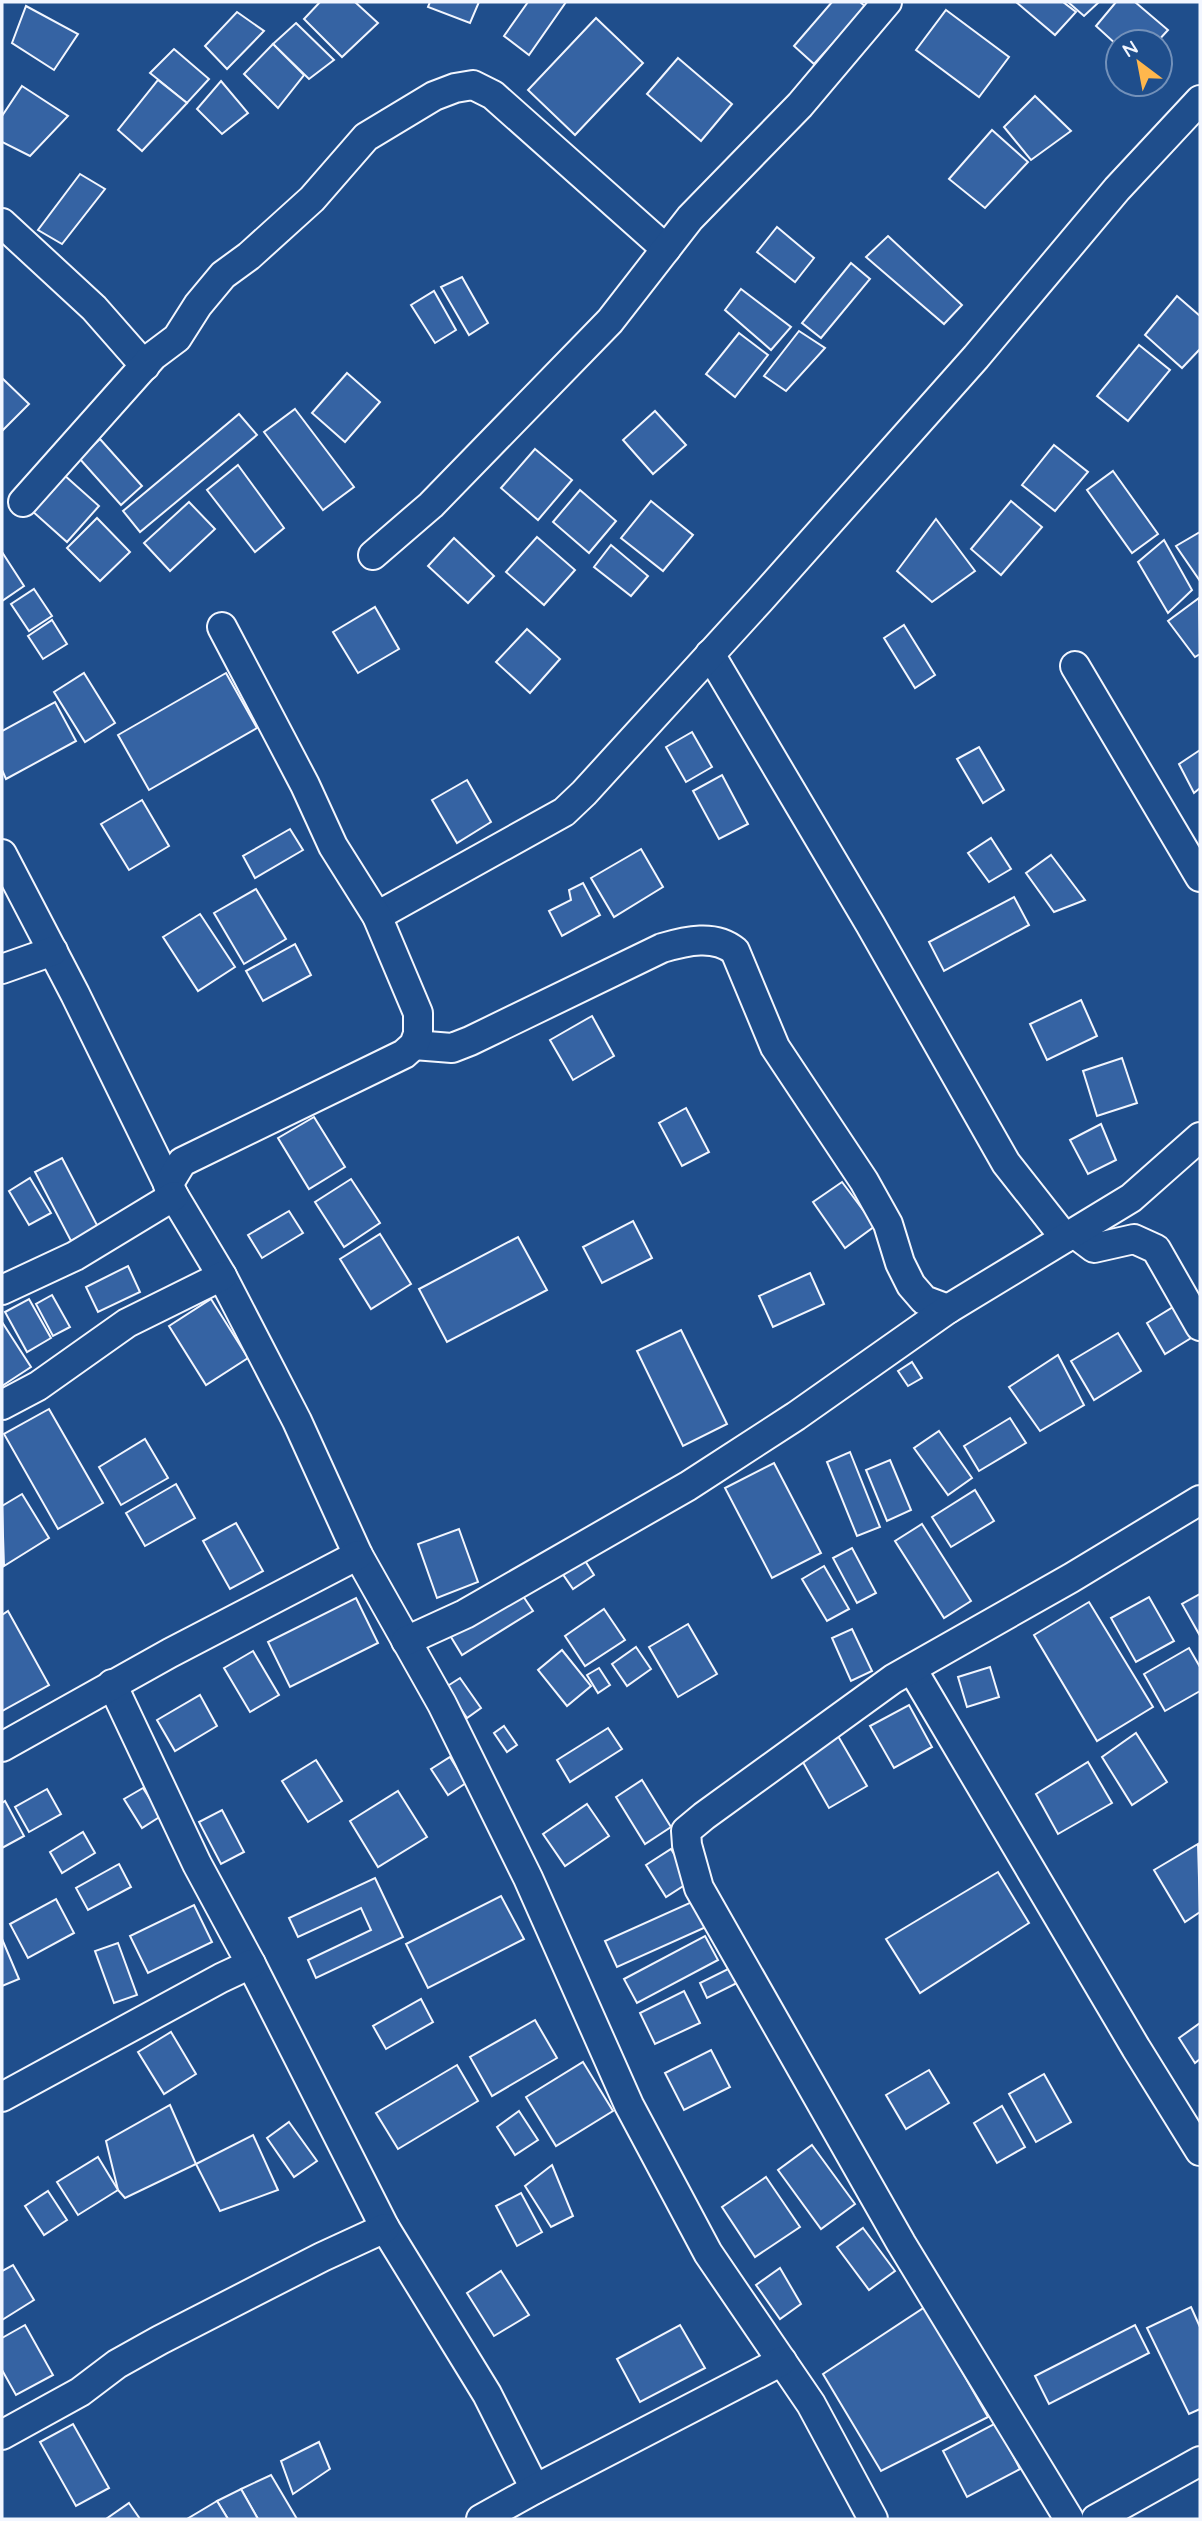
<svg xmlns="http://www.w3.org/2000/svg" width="1202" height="2521" font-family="Quicksand,sans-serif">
<rect width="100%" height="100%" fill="#1f4e8c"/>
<g fill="#3563a3" stroke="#f2f6ff" stroke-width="2">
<polygon points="320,2 355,2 378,23 342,57 304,19"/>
<polygon points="430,2 479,2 470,23 428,7"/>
<polygon points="528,2 566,2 529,55 504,36"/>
<polygon points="832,2 860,2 866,7 814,64 794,46"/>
<polygon points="1016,2 1063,2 1076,12 1055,35"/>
<polygon points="1068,2 1099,2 1084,16"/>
<polygon points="1116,2 1135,2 1168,30 1157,42 1118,42 1118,46 1096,26"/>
<polygon points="26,6 78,34 54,70 12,43"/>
<polygon points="946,10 1009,57 979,97 916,50"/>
<polygon points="237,12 264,31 227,69 205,46"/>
<polygon points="596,18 643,63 575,135 528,90"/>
<polygon points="296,23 334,60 309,79 273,44"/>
<polygon points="273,44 304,75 278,108 244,74"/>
<polygon points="174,49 209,79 187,103 150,73"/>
<polygon points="678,58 732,104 701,141 647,94"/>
<polygon points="158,80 187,103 142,151 118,130"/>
<polygon points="221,81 248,113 222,134 197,109"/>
<polygon points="22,86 68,116 30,156 2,142 2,116"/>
<polygon points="1035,96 1071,131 1031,160 1004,127"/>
<polygon points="992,130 1028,162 985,208 949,179"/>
<polygon points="80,174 105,189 62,244 38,230"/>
<polygon points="777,227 814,258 795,282 757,252"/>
<polygon points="888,236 962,305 944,324 866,257"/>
<polygon points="851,263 870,279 821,338 802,323"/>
<polygon points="462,277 488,323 469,335 441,287"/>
<polygon points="741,289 791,327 771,350 725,310"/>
<polygon points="434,291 456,330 435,343 411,305"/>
<polygon points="1177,296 1200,316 1200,349 1182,368 1145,335"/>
<polygon points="799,331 825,348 786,391 764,376"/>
<polygon points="739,333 768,355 735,397 706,374"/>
<polygon points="1139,345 1170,370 1128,421 1097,396"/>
<polygon points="347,373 380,402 345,442 312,413"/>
<polygon points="2,378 29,404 3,430 2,428"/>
<polygon points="295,409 354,487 323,510 264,432"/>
<polygon points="655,411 686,445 653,474 623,440"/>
<polygon points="239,414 257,435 140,532 123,511"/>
<polygon points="100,439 142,486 121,505 79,458"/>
<polygon points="1054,445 1088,472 1055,511 1022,485"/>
<polygon points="535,449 572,480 538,520 501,488"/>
<polygon points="238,465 284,528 255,552 207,490"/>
<polygon points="1113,471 1158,534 1132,553 1087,490"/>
<polygon points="63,474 99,506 67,542 31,510"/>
<polygon points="580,490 616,521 589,553 553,522"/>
<polygon points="651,501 693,535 663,571 621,538"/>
<polygon points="1011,501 1042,527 1001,575 971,549"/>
<polygon points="189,502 215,529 170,571 144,543"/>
<polygon points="97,518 130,552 100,581 67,548"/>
<polygon points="936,519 975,571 932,602 897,571"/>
<polygon points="1200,532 1200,581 1176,546"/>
<polygon points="537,537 575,570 544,605 506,572"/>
<polygon points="454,538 494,576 468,603 428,566"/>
<polygon points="1164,540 1192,590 1168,613 1138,562"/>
<polygon points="611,545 648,576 631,596 594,567"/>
<polygon points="2,552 24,586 2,601"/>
<polygon points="34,589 52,616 29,631 11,604"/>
<polygon points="1199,598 1200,654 1195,657 1168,621"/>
<polygon points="375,607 399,649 358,673 333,632"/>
<polygon points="52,620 67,644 43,659 28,636"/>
<polygon points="904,625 935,675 915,688 884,638"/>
<polygon points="527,629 560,659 530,693 496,662"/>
<polygon points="84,673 115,723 85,742 54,692"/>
<polygon points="226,673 257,728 149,790 118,735"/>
<polygon points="55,702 76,741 6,779 2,770 2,731"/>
<polygon points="692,732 712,767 686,782 666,747"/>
<polygon points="979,747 1004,790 983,803 957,759"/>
<polygon points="1200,750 1200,788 1194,793 1179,764"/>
<polygon points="722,775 748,824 719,839 693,791"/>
<polygon points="467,780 491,822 457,843 432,800"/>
<polygon points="142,800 169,846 129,870 101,824"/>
<polygon points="290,829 303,850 255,878 243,856"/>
<polygon points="991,838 1011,869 989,882 968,853"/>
<polygon points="641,849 663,887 614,917 591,878"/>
<polygon points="1051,855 1085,900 1054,912 1026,873"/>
<polygon points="583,883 600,915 562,936 549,911 571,900 569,890"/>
<polygon points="256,889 286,939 244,964 214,913"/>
<polygon points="1014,897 1029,925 944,971 929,942"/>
<polygon points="200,914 235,967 198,991 163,937"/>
<polygon points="295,944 311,975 263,1001 246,971"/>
<polygon points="1081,1000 1097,1036 1047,1060 1030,1024"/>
<polygon points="592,1016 614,1056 573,1080 550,1040"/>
<polygon points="1122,1058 1137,1103 1097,1116 1083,1071"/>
<polygon points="686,1108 709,1152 682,1166 659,1123"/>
<polygon points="314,1117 345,1167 309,1189 278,1138"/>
<polygon points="1101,1124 1116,1160 1088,1174 1070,1140"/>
<polygon points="62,1158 98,1227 71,1241 35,1172"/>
<polygon points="30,1178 51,1213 29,1225 9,1191"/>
<polygon points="351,1179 380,1223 344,1247 315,1202"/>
<polygon points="842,1182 875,1226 845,1248 813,1202"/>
<polygon points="289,1211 303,1233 262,1258 248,1235"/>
<polygon points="633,1221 652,1258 602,1283 583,1247"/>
<polygon points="380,1234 411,1284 371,1309 340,1259"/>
<polygon points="518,1237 547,1290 447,1342 419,1289"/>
<polygon points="128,1266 140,1292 98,1312 86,1287"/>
<polygon points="810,1273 824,1304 773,1327 759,1296"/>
<polygon points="52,1295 70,1327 53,1336 36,1304"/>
<polygon points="29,1299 51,1338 27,1352 5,1312"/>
<polygon points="211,1299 248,1358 206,1385 169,1326"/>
<polygon points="1178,1304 1196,1335 1165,1354 1147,1323"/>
<polygon points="2,1322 31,1367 2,1386"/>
<polygon points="681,1330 727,1424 683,1446 637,1351"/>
<polygon points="1118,1333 1141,1371 1094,1400 1071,1361"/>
<polygon points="1058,1355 1084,1405 1040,1431 1009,1387"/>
<polygon points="912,1362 922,1378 908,1386 898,1371"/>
<polygon points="49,1409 103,1503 58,1529 4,1434"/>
<polygon points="1010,1418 1026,1443 979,1471 964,1446"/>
<polygon points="939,1431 972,1478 948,1495 914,1448"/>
<polygon points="145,1439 168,1478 121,1505 99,1467"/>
<polygon points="850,1452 880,1527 857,1536 827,1462"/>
<polygon points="890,1460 911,1510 887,1521 866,1470"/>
<polygon points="774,1463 821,1553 772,1578 725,1488"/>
<polygon points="176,1484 195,1518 145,1546 126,1513"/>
<polygon points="975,1490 994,1521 951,1547 932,1517"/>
<polygon points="22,1494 49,1538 4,1566 2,1506"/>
<polygon points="236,1523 263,1571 230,1589 203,1541"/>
<polygon points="922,1524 971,1601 944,1618 895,1541"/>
<polygon points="459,1529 478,1582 437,1598 418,1544"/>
<polygon points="852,1548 876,1593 857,1603 833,1558"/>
<polygon points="584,1559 594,1575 573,1589 562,1573"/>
<polygon points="824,1566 849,1609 827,1621 802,1579"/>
<polygon points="521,1593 533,1611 462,1655 451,1637"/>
<polygon points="1200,1594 1200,1633 1199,1634 1182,1604"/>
<polygon points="1149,1597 1174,1641 1136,1662 1111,1618"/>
<polygon points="356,1598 378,1643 290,1687 268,1642"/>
<polygon points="1089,1602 1153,1707 1097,1741 1034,1635"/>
<polygon points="604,1609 625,1640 585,1666 565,1636"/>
<polygon points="8,1611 49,1685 2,1711 2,1615"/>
<polygon points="688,1624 717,1674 678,1697 649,1647"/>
<polygon points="852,1629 872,1671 851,1681 832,1638"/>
<polygon points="636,1647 651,1669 627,1686 612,1664"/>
<polygon points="1189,1648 1200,1667 1200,1691 1165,1711 1144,1674"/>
<polygon points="562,1650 591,1686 567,1706 538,1670"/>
<polygon points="253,1651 279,1695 250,1712 224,1668"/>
<polygon points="990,1667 999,1697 967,1707 958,1677"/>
<polygon points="599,1668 610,1685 598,1693 587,1675"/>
<polygon points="460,1678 481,1708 467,1718 446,1687"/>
<polygon points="200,1695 217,1726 175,1751 157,1720"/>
<polygon points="909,1705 932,1747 894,1768 870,1726"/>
<polygon points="504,1726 517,1745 507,1752 494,1733"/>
<polygon points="608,1728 622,1749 570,1782 557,1760"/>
<polygon points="1136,1733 1167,1782 1132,1805 1102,1757"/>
<polygon points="838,1736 867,1786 829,1808 800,1757"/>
<polygon points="450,1757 466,1783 448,1795 431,1769"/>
<polygon points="316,1760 342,1801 308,1822 282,1781"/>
<polygon points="1088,1762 1112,1803 1058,1834 1036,1794"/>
<polygon points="642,1780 671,1827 645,1844 616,1797"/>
<polygon points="143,1788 161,1816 142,1828 124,1799"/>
<polygon points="47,1789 61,1814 29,1832 15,1807"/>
<polygon points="398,1791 427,1837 378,1867 350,1821"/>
<polygon points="5,1801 24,1836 2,1848 2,1803"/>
<polygon points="587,1804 609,1836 565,1866 543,1834"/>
<polygon points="222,1810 244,1852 221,1864 199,1822"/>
<polygon points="83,1832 95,1853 62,1873 50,1852"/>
<polygon points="1198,1844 1200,1912 1185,1922 1154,1870"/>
<polygon points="671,1849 691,1881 666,1897 646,1865"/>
<polygon points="119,1864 131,1887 88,1910 76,1888"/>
<polygon points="998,1872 1029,1923 920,1993 886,1939"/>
<polygon points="375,1878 403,1937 316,1978 308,1960 371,1930 361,1908 298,1937 289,1918"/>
<polygon points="501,1896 524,1939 428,1988 406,1944"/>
<polygon points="56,1899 74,1933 28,1958 10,1924"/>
<polygon points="694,1901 706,1927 617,1967 605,1941"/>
<polygon points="194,1905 212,1942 148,1973 130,1936"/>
<polygon points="705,1936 718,1960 637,2003 624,1979"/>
<polygon points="2,1939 19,1979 2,1986"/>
<polygon points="118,1943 137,1995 114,2003 95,1951"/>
<polygon points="730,1968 737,1983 707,1998 700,1983"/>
<polygon points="684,1991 700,2023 655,2044 640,2013"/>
<polygon points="421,1999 433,2022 386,2049 373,2026"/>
<polygon points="535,2020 557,2058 492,2096 470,2057"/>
<polygon points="1200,2023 1200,2059 1195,2063 1179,2038"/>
<polygon points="171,2032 196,2074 164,2094 138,2052"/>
<polygon points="711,2050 730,2087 684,2110 665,2073"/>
<polygon points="583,2062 613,2111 556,2146 526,2097"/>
<polygon points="457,2065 478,2101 398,2149 376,2113"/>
<polygon points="929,2070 949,2103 906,2129 886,2095"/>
<polygon points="1044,2074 1071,2122 1036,2142 1009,2094"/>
<polygon points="170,2105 196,2164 125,2198 118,2190 106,2141"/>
<polygon points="1002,2106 1025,2147 997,2163 974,2123"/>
<polygon points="519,2111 538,2140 515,2155 497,2127"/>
<polygon points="289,2122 317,2161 294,2177 267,2138"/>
<polygon points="253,2135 278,2190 220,2211 196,2164"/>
<polygon points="812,2145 855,2204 821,2229 778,2170"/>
<polygon points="98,2157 118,2190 78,2215 57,2182"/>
<polygon points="552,2165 573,2216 551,2227 525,2186"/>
<polygon points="766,2177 800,2227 755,2257 722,2207"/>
<polygon points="48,2191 67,2220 44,2235 25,2206"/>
<polygon points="521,2193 542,2232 517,2246 496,2206"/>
<polygon points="863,2228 895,2271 869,2290 837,2247"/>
<polygon points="13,2265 34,2300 2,2320 2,2271"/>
<polygon points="780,2268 801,2304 780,2319 756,2285"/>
<polygon points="501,2271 529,2315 494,2336 467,2293"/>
<polygon points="925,2307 988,2417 881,2471 823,2374"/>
<polygon points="1191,2307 1200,2327 1200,2409 1189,2414 1147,2328"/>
<polygon points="25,2325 53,2375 16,2395 2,2370 2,2338"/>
<polygon points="680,2325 705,2368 640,2402 617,2359"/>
<polygon points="1135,2325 1149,2353 1049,2404 1035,2376"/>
<polygon points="996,2423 1020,2469 967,2497 943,2451"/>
<polygon points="73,2424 109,2488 76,2506 40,2442"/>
<polygon points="319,2442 330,2469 293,2494 281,2461"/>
<polygon points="271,2475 297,2519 258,2519 241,2489"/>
<polygon points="241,2489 258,2519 228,2519 217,2501"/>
<polygon points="217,2501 228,2519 187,2519"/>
<polygon points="129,2503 140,2519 106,2519"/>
</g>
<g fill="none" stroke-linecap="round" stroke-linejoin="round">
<g stroke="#f2f6ff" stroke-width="32">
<g id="minor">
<polyline points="2,223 94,308 145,366"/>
<polyline points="23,502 153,356 177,338 198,305 223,275 249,256 312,199 366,137 434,96 455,88 473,85 493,95 666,249"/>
<polyline points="373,555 431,505 610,321 690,218 800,105 887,2"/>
<polyline points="710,654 870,924 1006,1163 1065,1238"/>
<polyline points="1075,666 1200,877"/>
<polyline points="2,854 75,994 174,1196 222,1276 297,1421 358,1555 442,1704 528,1878 629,2105 708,2253 811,2404 873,2519"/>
<polyline points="377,916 564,812 584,793 760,600 976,357 1117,189 1200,100"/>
<polyline points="2,969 53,951"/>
<path d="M414 1045 452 1048 470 1041 662 948C686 941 715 934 735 951L775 1047 864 1181 888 1224 900 1263 911 1285 924 1300 948 1309"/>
<polyline points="168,1185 182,1162 404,1054 414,1045 418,1034 418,1013 377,916 333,846 305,785 222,627"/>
<polyline points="1074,1233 1094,1248 1134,1239 1156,1249 1200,1326"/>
<polyline points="2,1290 75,1256 174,1196"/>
<polyline points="2,1405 38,1386 127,1323 222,1276"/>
<polyline points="406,1641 465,1614 688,1486 796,1416 948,1309 1131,1198 1200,1137"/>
<polyline points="912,1669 1136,2048 1200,2151"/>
<polyline points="112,1684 197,1864 251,1964 385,2228 487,2394 535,2489"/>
<polyline points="2,1747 170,1653 358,1555"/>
<polyline points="2,2097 221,1978 251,1964"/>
<polyline points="2,2435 80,2392 117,2364 160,2340 322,2257 385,2228"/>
<polyline points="481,2519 535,2489 782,2361"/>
<polyline points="1069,2519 901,2243 699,1888 687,1845 686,1831 704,1816 893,1679 1071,1578 1200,1500"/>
<polyline points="1096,2519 1200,2461"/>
</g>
</g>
<use href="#minor" stroke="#1f4e8c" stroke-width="28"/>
</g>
<rect width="1202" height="2521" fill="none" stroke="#f2f6ff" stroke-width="7"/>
<g transform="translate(1139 63) rotate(328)"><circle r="33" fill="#1f4e8c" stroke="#7391ba" stroke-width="2"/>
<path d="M0-5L12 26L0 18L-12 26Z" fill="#ffb74d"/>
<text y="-10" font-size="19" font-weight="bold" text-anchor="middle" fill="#f2f6ff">N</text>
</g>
</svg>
